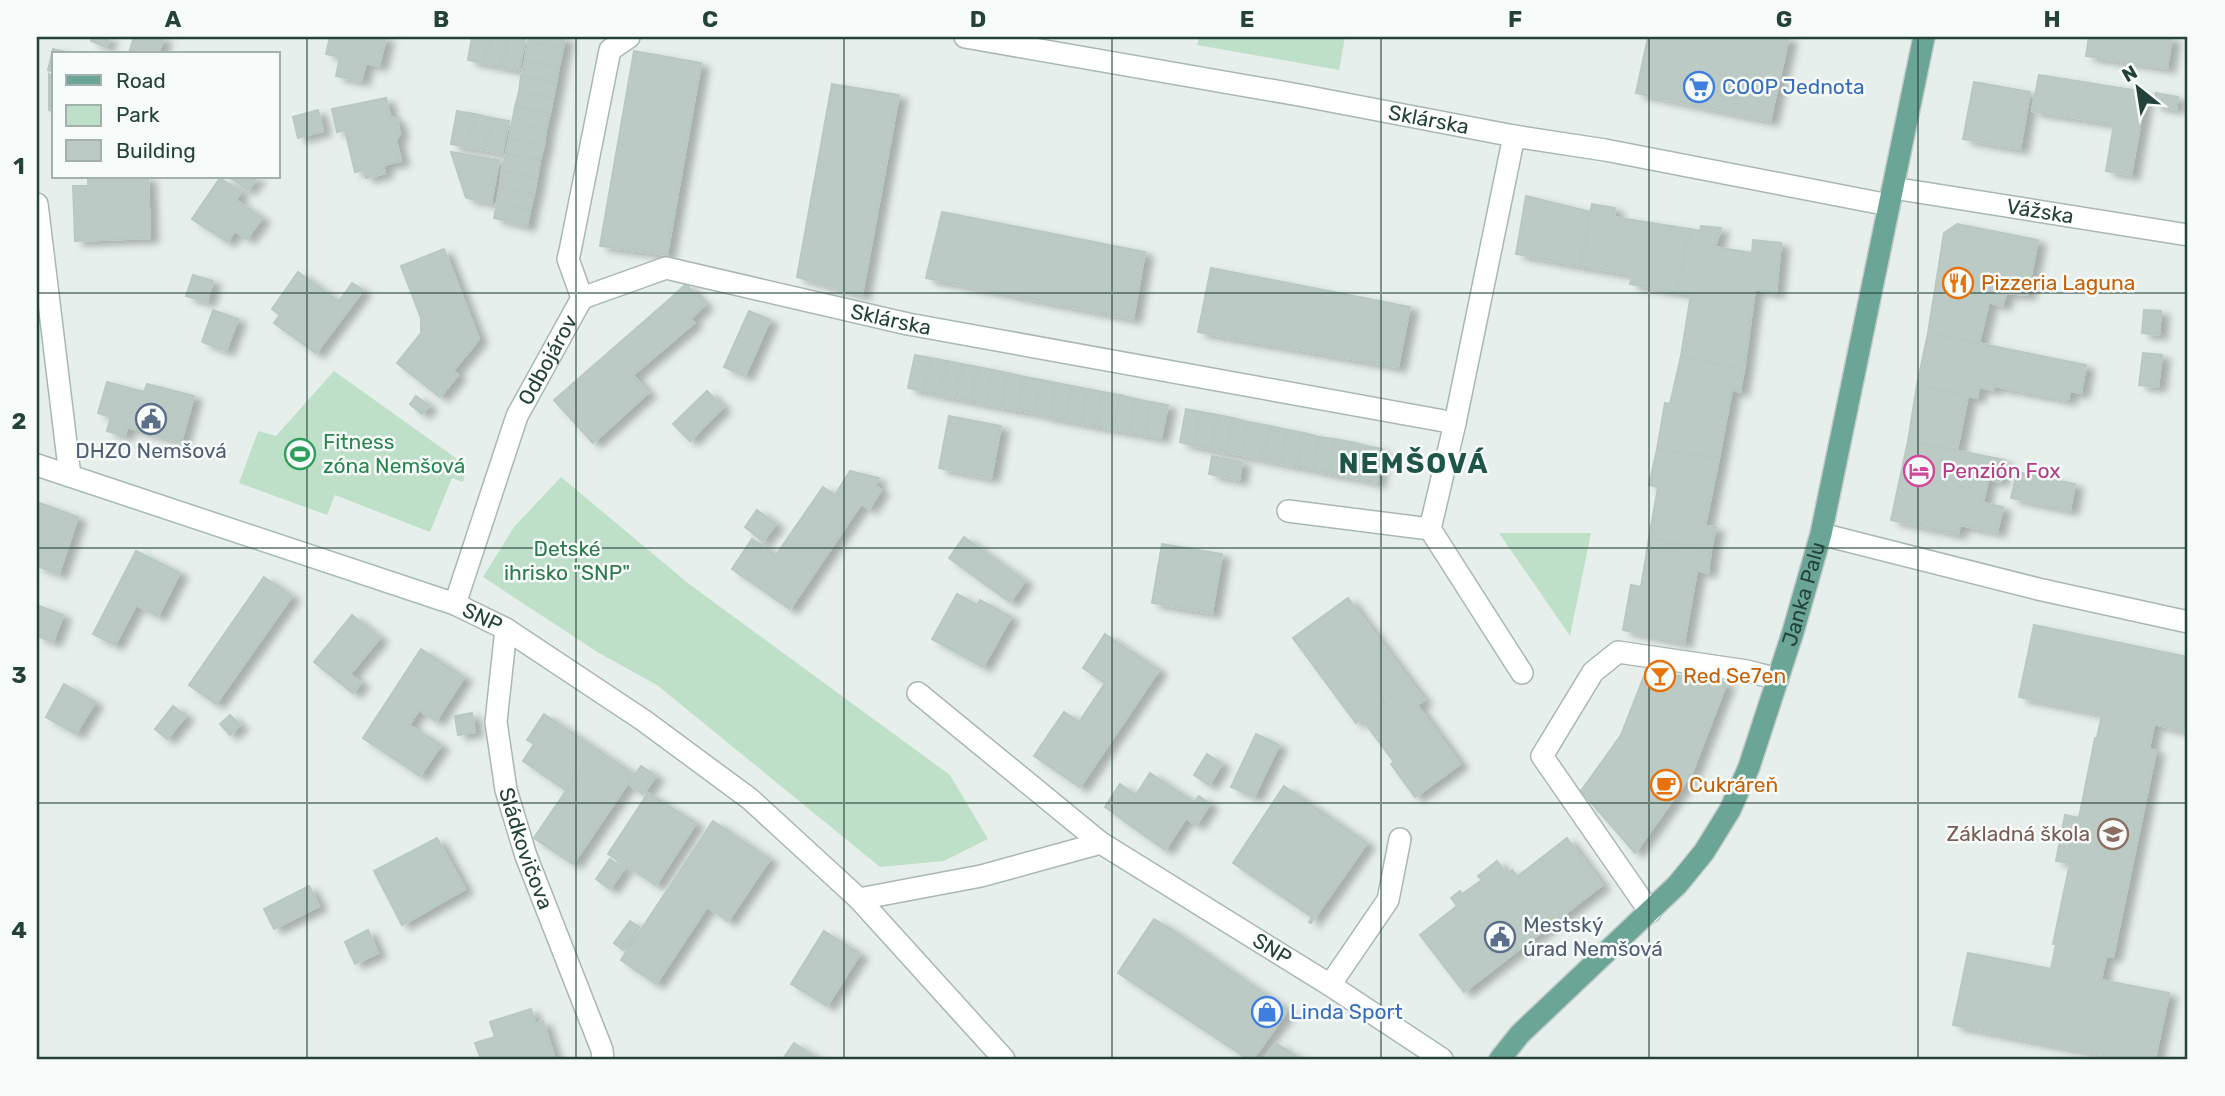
<svg xmlns="http://www.w3.org/2000/svg" width="2225" height="1096" font-family="Rubik,sans-serif">
<defs>
<filter id="shadow"><feDropShadow dx="8" dy="4.5" stdDeviation="3.5" flood-color="#0004"/></filter>
</defs>
<rect width="100%" height="100%" fill="#e6efeb"/>
<g fill="#bfe0c8">
<polygon points="1199,37 1345,37 1339,70 1197,45"/>
<polygon points="334,371 467,466 463,482 452,478 430,532 335,495 327,515 239,483 258,431 276,436"/>
<polygon points="561,477 689,584 950,775 988,839 944,861 880,867 657,685 599,653 483,577 514,527"/>
<polygon points="1499,533 1591,533 1570,636"/>
</g>
<g fill="#bbcac4" stroke="#b8c9c2" stroke-width="2" filter="url(#shadow)">
<polygon points="93,37 109,37 106,47 91,41"/>
<polygon points="134,37 164,37 158,54 129,53"/>
<polygon points="330,37 386,37 379,66 366,63 361,81 336,76 340,57 326,54"/>
<polygon points="472,37 490,37 484,63 468,60"/>
<polygon points="490,37 507,37 502,67 484,63"/>
<polygon points="507,37 525,39 519,70 502,67"/>
<polygon points="530,37 565,37 563,48 528,42"/>
<polygon points="1648,37 1789,37 1770,121 1636,93"/>
<polygon points="2089,37 2172,37 2167,68 2086,56"/>
<polygon points="528,42 563,48 559,66 525,61"/>
<polygon points="53,49 74,54 54,54 54,72 48,70"/>
<polygon points="634,51 701,63 667,255 600,246"/>
<polygon points="525,61 559,66 556,83 521,76"/>
<polygon points="49,74 54,77 54,112 49,110"/>
<polygon points="2039,75 2146,92 2131,175 2106,171 2114,124 2032,111"/>
<polygon points="521,76 556,83 553,98 519,92"/>
<polygon points="1974,82 2030,92 2020,149 1963,139"/>
<polygon points="832,84 899,95 862,295 797,277"/>
<polygon points="519,92 553,98 550,113 515,107"/>
<polygon points="2156,93 2178,97 2176,109 2154,105"/>
<polygon points="386,98 390,116 397,120 400,134 396,140 401,161 383,165 385,173 366,178 364,170 355,172 345,130 337,132 332,109"/>
<polygon points="515,107 550,113 546,129 512,123"/>
<polygon points="318,110 323,131 298,138 293,117"/>
<polygon points="457,111 475,114 468,147 451,144"/>
<polygon points="475,114 492,118 485,150 468,147"/>
<polygon points="492,118 509,121 502,153 485,150"/>
<polygon points="512,123 546,129 544,145 509,139"/>
<polygon points="509,139 544,145 540,160 506,154"/>
<polygon points="451,152 499,160 491,203 466,198"/>
<polygon points="506,154 540,160 537,178 502,171"/>
<polygon points="502,171 537,178 534,194 500,187"/>
<polygon points="88,177 148,177 150,238 75,241 73,186 88,186"/>
<polygon points="229,177 257,177 248,190"/>
<polygon points="220,178 241,192 236,200 262,218 247,239 235,231 227,242 192,219"/>
<polygon points="500,187 534,194 530,210 497,203"/>
<polygon points="1526,196 1591,212 1581,266 1516,254"/>
<polygon points="497,203 530,210 527,226 494,218"/>
<polygon points="1592,204 1615,208 1614,217 1690,229 1677,292 1630,284 1633,275 1581,266"/>
<polygon points="942,212 1145,252 1133,319 926,278"/>
<polygon points="1957,224 2038,240 2027,295 2006,293 2002,306 1989,302 1979,343 1928,333 1944,233"/>
<polygon points="1701,226 1721,228 1715,247 1752,253 1753,240 1781,243 1776,293 1755,289 1744,370 1681,356 1691,294 1677,292 1690,229 1700,231"/>
<polygon points="444,249 479,339 453,371 458,375 440,397 397,363 421,333 421,318 401,266"/>
<polygon points="1211,268 1410,307 1398,367 1198,332"/>
<polygon points="298,272 349,309 316,353 274,323 280,315 272,309"/>
<polygon points="193,275 213,281 207,302 186,296"/>
<polygon points="352,283 363,290 349,309 339,301"/>
<polygon points="686,284 705,305 690,319 671,298"/>
<polygon points="671,298 694,323 633,375 648,393 593,443 554,400"/>
<polygon points="213,310 238,319 226,351 202,342"/>
<polygon points="2144,310 2161,311 2159,335 2142,333"/>
<polygon points="749,311 770,320 745,376 724,367"/>
<polygon points="1928,333 2086,365 2081,393 2070,391 2068,400 1994,386 1993,390 1979,387 1977,398 1917,385"/>
<polygon points="2143,353 2162,355 2158,387 2139,385"/>
<polygon points="915,355 931,358 924,391 908,388"/>
<polygon points="1681,356 1744,370 1740,392 1732,389 1719,458 1657,449 1665,403 1670,404"/>
<polygon points="931,358 947,361 940,395 924,391"/>
<polygon points="947,361 962,364 956,398 940,395"/>
<polygon points="962,364 978,367 971,401 956,398"/>
<polygon points="978,367 993,370 986,404 971,401"/>
<polygon points="993,370 1008,373 1001,407 986,404"/>
<polygon points="1008,373 1025,377 1018,410 1001,407"/>
<polygon points="1025,377 1042,380 1035,413 1018,410"/>
<polygon points="1042,380 1057,383 1050,417 1035,413"/>
<polygon points="107,382 144,392 147,384 194,396 181,442 127,427 125,436 107,431 111,417 98,413"/>
<polygon points="1057,383 1072,386 1066,420 1050,417"/>
<polygon points="1917,385 1968,396 1957,450 1908,441"/>
<polygon points="1072,386 1088,389 1081,423 1066,420"/>
<polygon points="1088,389 1103,392 1096,426 1081,423"/>
<polygon points="707,391 723,407 690,441 673,424"/>
<polygon points="1103,392 1120,395 1113,429 1096,426"/>
<polygon points="1120,395 1136,399 1129,432 1113,429"/>
<polygon points="416,396 429,406 422,414 410,404"/>
<polygon points="1136,399 1151,402 1144,435 1129,432"/>
<polygon points="1151,402 1168,405 1161,438 1144,435"/>
<polygon points="1186,409 1201,412 1195,446 1180,442"/>
<polygon points="1201,412 1218,415 1211,449 1195,446"/>
<polygon points="1218,415 1233,418 1227,452 1211,449"/>
<polygon points="949,416 1001,426 991,478 939,468"/>
<polygon points="1233,418 1248,422 1242,455 1227,452"/>
<polygon points="1248,422 1270,426 1262,459 1242,455"/>
<polygon points="1270,426 1288,430 1280,463 1262,459"/>
<polygon points="1288,430 1304,433 1296,466 1280,463"/>
<polygon points="1304,433 1319,437 1313,469 1296,466"/>
<polygon points="1319,437 1335,439 1328,473 1313,469"/>
<polygon points="1335,439 1351,442 1345,476 1328,473"/>
<polygon points="1908,441 2005,460 2000,482 1988,479 1983,503 2003,507 1997,532 1960,525 1958,534 1891,520"/>
<polygon points="1351,442 1367,446 1361,479 1345,476"/>
<polygon points="1367,446 1382,449 1377,483 1361,479"/>
<polygon points="1657,449 1719,458 1705,526 1716,527 1711,550 1649,538 1658,487 1649,485"/>
<polygon points="1212,456 1242,462 1239,480 1209,474"/>
<polygon points="850,471 879,478 874,485 881,490 869,509 862,504 857,510 835,495"/>
<polygon points="2017,472 2075,484 2070,510 2011,498"/>
<polygon points="823,487 857,510 790,609 732,569 752,539 776,555"/>
<polygon points="37,502 78,517 59,574 37,566"/>
<polygon points="757,510 776,524 763,541 745,527"/>
<polygon points="964,537 1025,581 1010,602 949,558"/>
<polygon points="1649,538 1711,550 1708,573 1697,570 1684,643 1623,630 1631,585 1641,587"/>
<polygon points="1162,544 1222,554 1212,613 1152,603"/>
<polygon points="136,551 180,573 158,616 136,605 115,645 93,634"/>
<polygon points="264,577 292,596 216,704 189,685"/>
<polygon points="957,594 977,605 980,600 1011,617 983,667 932,639"/>
<polygon points="1348,598 1411,683 1356,723 1293,638"/>
<polygon points="37,605 63,615 53,642 37,636"/>
<polygon points="352,615 380,638 350,674 361,683 353,693 314,662"/>
<polygon points="2034,625 2188,657 2188,732 2154,724 2149,749 2156,751 2113,957 2106,956 2101,980 2169,993 2155,1059 2123,1059 1953,1025 1968,953 2051,969 2056,944 2053,944 2070,863 2056,861 2065,815 2079,818 2095,738 2097,738 2102,714 2019,697"/>
<polygon points="1105,634 1159,670 1080,787 1034,756 1064,712 1079,722 1105,683 1083,668"/>
<polygon points="421,649 464,677 436,721 419,710 409,725 441,745 420,776 363,738"/>
<polygon points="1646,671 1727,682 1692,773 1635,853 1581,791 1621,735"/>
<polygon points="1411,683 1424,700 1417,705 1460,764 1415,797 1391,764 1394,762 1362,719"/>
<polygon points="64,684 95,702 76,734 46,717"/>
<polygon points="173,706 186,716 167,739 155,729"/>
<polygon points="472,713 475,732 458,735 455,716"/>
<polygon points="544,714 595,748 567,791 523,761 534,744 527,740"/>
<polygon points="230,715 240,725 230,735 220,724"/>
<polygon points="1256,734 1279,745 1254,797 1231,787"/>
<polygon points="595,748 634,774 573,864 534,838"/>
<polygon points="1207,754 1222,764 1209,785 1194,775"/>
<polygon points="641,766 656,776 643,794 628,784"/>
<polygon points="1150,773 1194,802 1199,796 1210,804 1196,825 1186,818 1165,850 1105,807 1120,784 1136,795"/>
<polygon points="1284,786 1367,843 1311,923 1309,922 1312,917 1233,863"/>
<polygon points="648,793 696,823 656,885 608,854"/>
<polygon points="713,821 770,859 728,921 707,907 656,984 621,960"/>
<polygon points="437,838 465,889 402,925 374,871"/>
<polygon points="1567,838 1602,885 1553,923 1517,877"/>
<polygon points="610,859 624,869 610,889 596,879"/>
<polygon points="1497,861 1507,874 1512,870 1553,923 1464,992 1420,935 1457,906 1451,898 1460,891 1462,894 1482,880 1478,876"/>
<polygon points="309,886 319,906 274,929 264,909"/>
<polygon points="1154,919 1174,931 1288,1010 1253,1059 1248,1059 1118,973"/>
<polygon points="630,921 639,927 623,950 614,943"/>
<polygon points="368,930 378,953 355,964 345,942"/>
<polygon points="824,931 860,954 827,1006 791,984"/>
<polygon points="531,1009 535,1024 543,1021 555,1059 481,1059 475,1043 495,1037 490,1022"/>
<polygon points="794,1043 818,1059 783,1059"/>
<polygon points="1276,1043 1301,1059 1265,1059"/>
</g>
<g fill="none" stroke-linecap="round" stroke-linejoin="round">
<g stroke="#a8b8b2" stroke-width="24">
<g id="minor">
<path id="s1" d="M965 37 1299 95 1514 136 1605 150 1889 205"/>
<polyline points="1514,136 1455,423 1430,529 1522,673"/>
<path id="s2" d="M1893 188 2188 235"/>
<polyline points="37,204 70,476"/>
<path id="s3" d="M582 298 666 268 908 324 1455 423"/>
<path id="s4" d="M37 465 455 604 506 629 643 720 750 799 859 899 1004 1059"/>
<polyline points="1288,511 1430,529"/>
<polyline points="1821,534 2038,589 2188,622"/>
<path id="s5" d="M455 604 517 416 582 298 568 259 570 251 610 50 629 37"/>
<path id="s6" d="M506 629 496 722 506 790 526 856 602 1050 603 1059"/>
<path id="s7" d="M918 693 1101 843 1330 985 1442 1059"/>
<polyline points="859,899 981,876 1101,843"/>
<polyline points="1650,912 1542,756 1593,672 1618,652 1747,671 1778,679"/>
<polyline points="1330,985 1388,900 1400,839"/>
</g>
</g>
<g stroke="#c2cac8" stroke-width="24">
<g id="major">
<path id="s8" d="M1500 1059 1520 1034 1677 885 1704 852 1730 810 1749 767 1793 632 1821 534 1924 37"/>
</g>
</g>
<use href="#minor" stroke="#fff" stroke-width="21"/>
<use href="#major" stroke="#6aa596" stroke-width="21"/>
</g>
<path fill="none" stroke="#24423a" stroke-width="2" stroke-opacity="0.55" d="M307 37V1059M576 37V1059M844 37V1059M1112 37V1059M1381 37V1059M1649 37V1059M1918 37V1059M37 293H2188M37 548H2188M37 803H2188"/>
<defs>
<g id="supermarket-ring" transform="scale(1.575)"><circle r="9.5" fill="#f7fbf9" stroke="#3f7fe0" stroke-width="1.5"/><path d="M-6-5.5h2.5l.6 2H6L4.5 2H-2.5L-4.4-4H-6ZM-1.5 3.2a1.3 1.3 0 1 0 .1 0ZM3 3.2a1.3 1.3 0 1 0 .1 0Z" fill="#3f7fe0"/></g>
<g id="restaurant-ring" transform="scale(1.575)"><circle r="9.5" fill="#f7fbf9" stroke="#e8710a" stroke-width="1.5"/><path d="M-5-6h1v4h1v-4h1v4h1v-4h1v5L-1.5 .5V6h-2V.5L-5-1ZM5-6V6H3V1.5H1.5Q1.5-4 5-6Z" fill="#e8710a"/></g>
<g id="civic-ring" transform="scale(1.575)"><circle r="9.5" fill="#f7fbf9" stroke="#5c6f8a" stroke-width="1.5"/><path d="M-.6-6.5H3V-4.5H.6V-3L4-1V1h2V6H-6V1h2V-1L-.6-3ZM-1.2 2.5V6h2.4V2.5Z" fill="#5c6f8a"/></g>
<g id="stadium-ring" transform="scale(1.575)"><circle r="9.5" fill="#f7fbf9" stroke="#2e9e5b" stroke-width="1.5"/><path d="M0-5a6.5 5 0 1 0 0 10a6.5 5 0 1 0 0-10ZM-3.5-1.8h7v3.6h-7Z" fill="#2e9e5b"/></g>
<g id="hotel-ring" transform="scale(1.575)"><circle r="9.5" fill="#f7fbf9" stroke="#d1479c" stroke-width="1.5"/><path d="M-6-4.5h1.5V1H6V5H4.5V3h-9V5H-6ZM-4 0a1.8 1.8 0 1 1 3.6 0ZM.5 0V-2.5h3Q6-2.5 6 0Z" fill="#d1479c"/></g>
<g id="bar-ring" transform="scale(1.575)"><circle r="9.5" fill="#f7fbf9" stroke="#e8710a" stroke-width="1.5"/><path d="M-6-5H6L.8 .8V4.5H3.5V6h-7V4.5H-.8V.8Z" fill="#e8710a"/></g>
<g id="cafe-ring" transform="scale(1.575)"><circle r="9.5" fill="#f7fbf9" stroke="#e8710a" stroke-width="1.5"/><path d="M-5.5-4.5H6V0H3Q3 3.5 0 3.5H-2.5Q-5.5 3.5-5.5 0ZM3-3.2v2h1.7v-2ZM-6 4.5H4V6H-6Z" fill="#e8710a"/></g>
<g id="school-ring" transform="scale(1.575)"><circle r="9.5" fill="#f7fbf9" stroke="#8d6e63" stroke-width="1.5"/><path d="M0-5L7-2L0 1L-7-2ZM-4 1L0 2.5L4 1V4Q0 6-4 4Z" fill="#8d6e63"/></g>
<g id="shop-ring" transform="scale(1.575)"><circle r="9.5" fill="#f7fbf9" stroke="#3f7fe0" stroke-width="1.5"/><path d="M-5-2.5h2.3a2.7 3.5 0 0 1 5.4 0H5L5.5 6h-11ZM-1.5-2.5h3a1.5 2.3 0 0 0-3 0Z" fill="#3f7fe0"/></g>
</defs>
<g fill-rule="evenodd">
<use href="#supermarket-ring" x="1699" y="87"/>
<use href="#restaurant-ring" x="1958" y="283"/>
<use href="#civic-ring" x="151" y="419"/>
<use href="#stadium-ring" x="300" y="454"/>
<use href="#hotel-ring" x="1919" y="471"/>
<use href="#bar-ring" x="1660" y="676"/>
<use href="#cafe-ring" x="1666" y="785"/>
<use href="#school-ring" x="2113" y="834"/>
<use href="#civic-ring" x="1500" y="937"/>
<use href="#shop-ring" x="1267" y="1012"/>
</g>
<g text-anchor="middle" stroke-width="5" stroke-linejoin="round" paint-order="stroke">
<g font-size="21" fill="#366cbe" stroke="#f7fbf9" text-anchor="start">
<text x="1722" y="94">COOP Jednota</text>
<text x="1290" y="1019">Linda Sport</text>
</g>
<g font-size="21" fill="#24423a" stroke="#f7fbf9">
<text dy="7" stroke="none"><textPath href="#s1" startOffset="471">Sklárska</textPath></text>
<text dy="7" stroke="none"><textPath href="#s2" startOffset="149">Vážska</textPath></text>
<text dy="7" stroke="none"><textPath href="#s3" startOffset="320">Sklárska</textPath></text>
<text dy="7" stroke="none"><textPath href="#s5" startOffset="262">Odbojárov</textPath></text>
<text dy="7" stroke="none"><textPath href="#s8" startOffset="569">Janka Palu</textPath></text>
<text dy="7" stroke="none"><textPath href="#s4" startOffset="471">SNP</textPath></text>
<text dy="7" stroke="none"><textPath href="#s6" startOffset="224">Sládkovičova</textPath></text>
<text dy="7" stroke="none"><textPath href="#s7" startOffset="438">SNP</textPath></text>
</g>
<g font-size="21" fill="#c56008" stroke="#f7fbf9" text-anchor="start">
<text x="1981" y="290">Pizzeria Laguna</text>
<text x="1683" y="683">Red Se7en</text>
<text x="1689" y="792">Cukráreň</text>
</g>
<g font-size="21" fill="#27864d" stroke="#f7fbf9" text-anchor="start">
<text x="323" y="449">Fitness<tspan x="323" dy="24">zóna Nemšová</tspan></text>
</g>
<g font-size="21" fill="#4e5e75" stroke="#f7fbf9">
<text x="151" y="458">DHZO Nemšová</text>
<text x="1523" y="932" text-anchor="start">Mestský<tspan x="1523" dy="24">úrad Nemšová</tspan></text>
</g>
<g font-size="21" fill="#b23c85" stroke="#f7fbf9" text-anchor="start">
<text x="1942" y="478">Penzión Fox</text>
</g>
<g font-size="21" fill="#2d7a4b" stroke="#f7fbf9">
<text x="567" y="556">Detské<tspan x="567" dy="24">ihrisko "SNP"</tspan></text>
</g>
<g font-size="21" fill="#785e54" stroke="#f7fbf9" text-anchor="end">
<text x="2090" y="841">Základná škola</text>
</g>
<g font-size="28" font-weight="bold" letter-spacing="2" fill="#1f5548" stroke="#f7fbf9">
<text x="1414" y="473">NEMŠOVÁ</text>
</g>
</g>
<rect width="2225" height="1096" fill="none" stroke="#f7fbf9" stroke-width="77"/>
<rect x="52" y="52" width="228" height="126" fill="#f7fbf9" stroke="#a3b1ad" stroke-width="2"/>
<rect x="66" y="75" width="35" height="10" fill="#6aa596" stroke="#a3b1ad" stroke-width="2"/>
<text x="116" y="88" font-size="21" fill="#24423a">Road</text>
<rect x="66" y="105" width="35" height="21" fill="#bfe0c8" stroke="#a3b1ad" stroke-width="2"/>
<text x="116" y="122" font-size="21" fill="#24423a">Park</text>
<rect x="66" y="140" width="35" height="21" fill="#bbcac4" stroke="#a3b1ad" stroke-width="2"/>
<text x="116" y="158" font-size="21" fill="#24423a">Building</text>
<g transform="translate(2138 88) rotate(330)" stroke="#f7fbf9" stroke-width="5" paint-order="stroke">
<path d="M0-5L12 26L0 18L-12 26Z" fill="#24423a"/>
<text y="-10" font-size="19" font-weight="bold" text-anchor="middle" fill="#24423a">N</text>
</g>
<rect x="38" y="38" width="2148" height="1020" fill="none" stroke="#24423a" stroke-width="2.5"/>
<g font-size="23" text-anchor="middle" font-weight="bold" fill="#24423a">
<text x="173" y="27">A</text>
<text x="441" y="27">B</text>
<text x="710" y="27">C</text>
<text x="978" y="27">D</text>
<text x="1247" y="27">E</text>
<text x="1515" y="27">F</text>
<text x="1784" y="27">G</text>
<text x="2052" y="27">H</text>
<text x="19" y="174">1</text>
<text x="19" y="429">2</text>
<text x="19" y="683">3</text>
<text x="19" y="938">4</text>
</g>
</svg>
